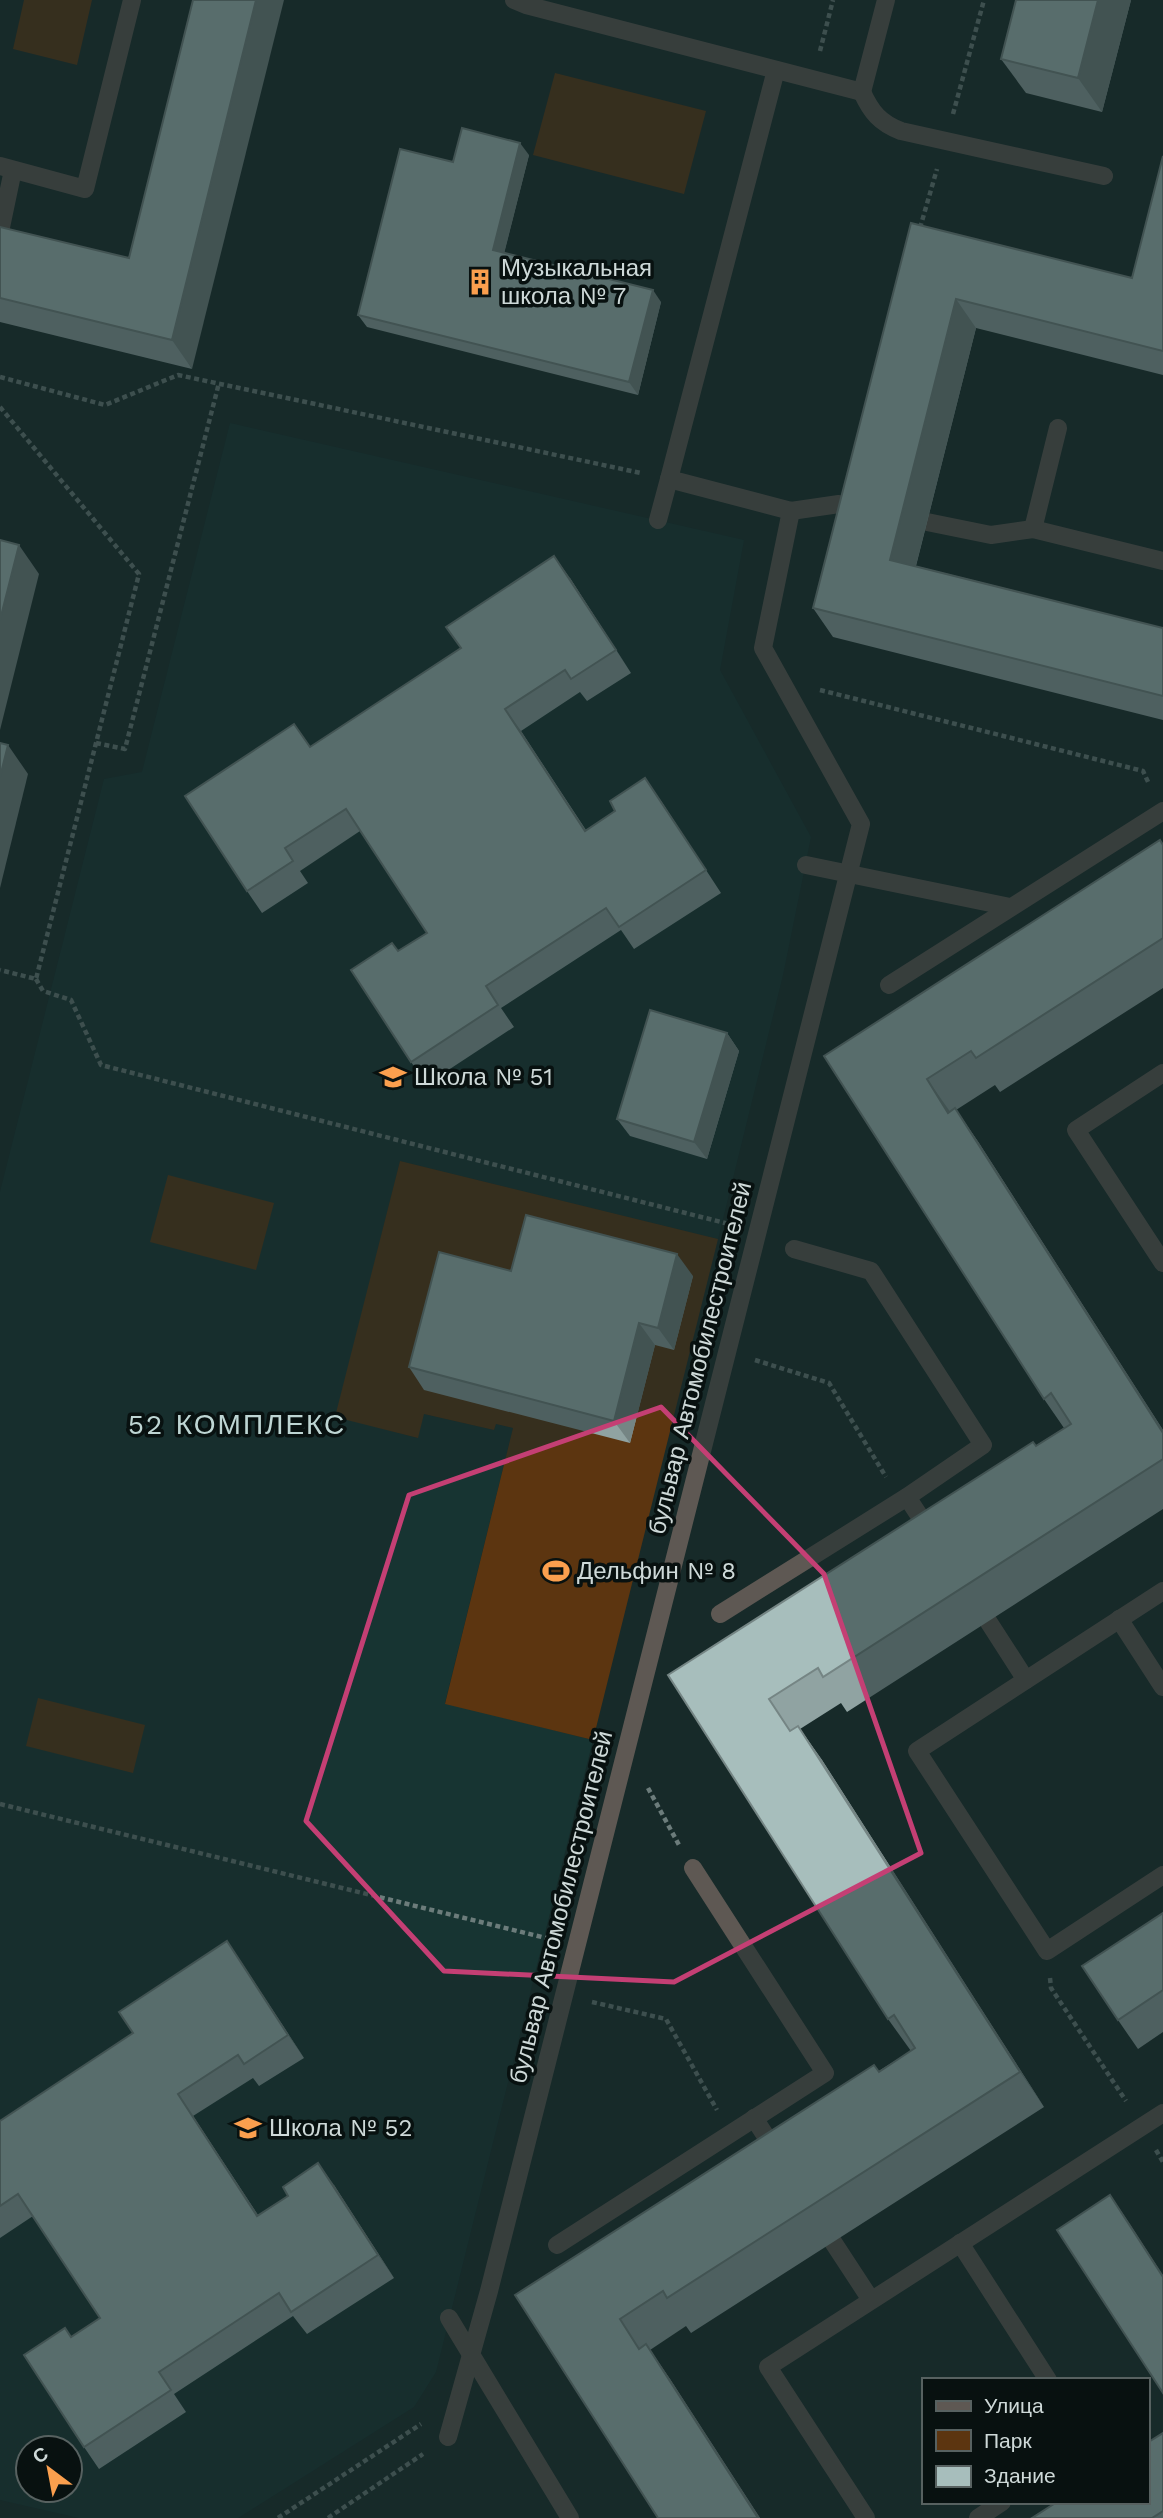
<svg xmlns="http://www.w3.org/2000/svg" width="1163" height="2518" font-family="'Work Sans',sans-serif">
<rect width="100%" height="100%" fill="#172a29"/>
<path fill="#173432" fill-rule="evenodd" d="M230 423 744 540 720 670 811 837 783 975 718 1239 400 1161 336 1416 417 1438 424 1414 494 1430 496 1424 513 1428 445 1703 593 1740 436 2372 414 2407 238 2518H79L0 2500V1192L104 779 142 772ZM28 2448H70V2490H28Z"/>
<g fill="#5c3510">
<polygon points="24,0 92,0 77,65 13,49"/>
<polygon points="555,73 706,111 684,194 533,155"/>
<polygon points="400,1161 718,1239 593,1740 445,1704 513,1428 496,1424 494,1430 424,1414 418,1438 335,1417"/>
<polygon points="168,1175 274,1203 256,1270 150,1242"/>
<polygon points="38,1698 145,1725 133,1773 26,1746"/>
</g>
<g fill="none" stroke-linecap="round" stroke-linejoin="round">
<g stroke="#6c7c7b" stroke-width="4.5" stroke-dasharray="5 3.5" stroke-linecap="butt">
<polyline points="820,51 833,0"/>
<polyline points="953,114 984,0"/>
<polyline points="920,228 937,169"/>
<polyline points="0,377 105,405 178,375 641,473"/>
<polyline points="0,407 139,574 36,979 0,970"/>
<polyline points="820,690 1143,771 1149,784"/>
<polyline points="96,743 125,749 219,383"/>
<polyline points="36,979 43,991 71,1000 101,1065 729,1224"/>
<polyline points="755,1360 829,1383 886,1477"/>
<polyline points="648,1788 679,1845"/>
<polyline points="0,1804 550,1939"/>
<polyline points="1050,1978 1051,1988 1126,2101"/>
<polyline points="592,2002 666,2019 717,2110"/>
<polyline points="1156,2150 1163,2162"/>
<polyline points="278,2518 421,2424"/>
<polyline points="328,2518 423,2454"/>
</g>
<g stroke="#5e5853" stroke-width="18">
<polyline points="514,0 526,5 862,92 886,0"/>
<polyline points="776,70 669,479 791,511 839,504 862,508"/>
<path d="M862 92C871 112 880 123 901 131L1104 176"/>
<polyline points="0,166 85,189 132,0"/>
<polyline points="0,232 13,170"/>
<polyline points="1058,428 1033,529 1163,561"/>
<polyline points="658,520 669,479"/>
<polyline points="927,522 991,535 1033,529"/>
<polyline points="806,865 1010,907"/>
<polyline points="889,985 1163,811"/>
<polyline points="1163,1073 1076,1130 1163,1263"/>
<polyline points="907,1497 932,1535"/>
<polyline points="1163,1591 917,1751 1047,1951 1163,1875"/>
<polyline points="720,1614 907,1497 983,1445 871,1271 794,1249"/>
<polyline points="1119,1619 1163,1687"/>
<polyline points="988,1621 1026,1680"/>
<polyline points="754,2118 778,2155"/>
<polyline points="833,2242 871,2300"/>
<polyline points="960,2243 1048,2380"/>
<polyline points="557,2245 825,2073 693,1868"/>
<polyline points="449,2318 570,2518"/>
<polyline points="866,2518 768,2367 1163,2113"/>
<polyline points="978,2518 1002,2502"/>
</g>
<polyline stroke="#5e5853" stroke-width="18" points="448,2437 489,2291 861,824 763,648 791,511"/>
</g>
<g fill="#90a3a2">
<polygon points="1131,0 1102,112 1026,93 1001,59"/>
<polygon points="529,155 504,253 661,302 638,395 367,327 358,315 453,162"/>
<polygon points="1163,156 1163,375 976,328 916,566 1163,628 1163,720 833,637 813,608 911,223 1132,278"/>
<polygon points="0,227 129,258 192,369 0,322"/>
<polygon points="570,578 631,673 587,701 580,692 521,731 586,830 661,801 721,893 634,949 621,930 501,1008 514,1027 427,1084 411,1062 398,951 427,933 360,831 300,871 308,883 262,913 247,891 310,747"/>
<polygon points="1163,845 1163,988 1000,1092 995,1085 956,1110 979,1143 1163,1430 1163,1509 847,1712 841,1703 800,1729 822,1760 1044,2107 691,2333 686,2326 650,2350 670,2379 760,2518 658,2518 515,2295 911,2051 888,2019 668,1675 1064,1428 1044,1399 824,1056"/>
<polygon points="727,1033 739,1051 707,1159 630,1136 617,1119"/>
<polygon points="511,1271 693,1276 674,1350 655,1345 630,1443 424,1390 409,1367"/>
<polygon points="1163,1913 1163,2032 1138,2049 1118,2020"/>
<polygon points="227,1941 304,2058 259,2086 253,2078 193,2116 258,2215 334,2185 394,2278 307,2334 293,2316 174,2394 186,2412 99,2469 84,2447 71,2337 100,2318 33,2216 0,2238 0,2121 133,2033"/>
<polygon points="1163,2433 1163,2518 1032,2518"/>
</g>
<g fill="#758584">
<polygon points="256,0 284,0 192,369 172,340"/>
<polygon points="1098,0 1131,0 1102,112 1078,78"/>
<polygon points="520,143 529,155 502,262 493,250"/>
<polygon points="653,290 661,302 638,395 629,382"/>
<polygon points="956,299 976,328 910,589 890,560"/>
<polygon points="19,545 39,574 0,730 0,620"/>
<polygon points="554,556 570,578 631,673 616,650"/>
<polygon points="505,709 521,731 600,853 585,831"/>
<polygon points="8,745 28,774 0,888 0,777"/>
<polygon points="645,778 661,801 721,893 706,870"/>
<polygon points="727,1033 739,1051 707,1159 694,1142"/>
<polygon points="927,1079 951,1113 948,1113"/>
<polygon points="955,1108 979,1143 1163,1430 1163,1433"/>
<polygon points="677,1254 693,1276 674,1350 658,1328"/>
<polygon points="639,1323 655,1345 630,1443 614,1421"/>
<polygon points="798,1726 822,1760 1044,2107 1020,2072"/>
<polygon points="227,1941 242,1963 304,2058 288,2035"/>
<polygon points="178,2094 193,2116 273,2238 257,2216"/>
<polygon points="318,2163 334,2185 394,2278 378,2255"/>
<polygon points="1110,2195 1130,2224 1163,2275 1163,2277"/>
<polygon points="646,2344 670,2379 760,2518 758,2518"/>
</g>
<g fill="#a7bebc" stroke="#758584" stroke-width="2">
<polygon points="193,0 256,0 172,340 0,298 0,227 129,258"/>
<polygon points="1016,0 1098,0 1078,78 1001,59"/>
<polygon points="462,128 520,143 493,250 653,290 629,382 358,315 400,149 453,162"/>
<polygon points="1163,156 1163,351 956,299 890,560 1163,628 1163,696 813,608 911,223 1132,278"/>
<polygon points="0,540 19,545 0,620"/>
<polygon points="554,556 616,650 571,679 565,670 505,709 585,831 615,811 610,801 645,778 706,870 619,927 606,908 486,986 498,1005 411,1062 351,970 392,943 398,951 427,933 346,809 285,848 293,861 247,891 185,796 294,724 310,747 461,648 446,627"/>
<polygon points="0,743 8,745 0,777"/>
<polygon points="1160,840 1163,845 1163,938 976,1058 971,1051 927,1079 948,1113 955,1108 1163,1433 1163,1459 823,1677 818,1668 769,1699 790,1731 798,1726 1020,2072 667,2298 663,2291 620,2319 639,2349 646,2344 758,2518 658,2518 515,2295 874,2065 879,2072 915,2048 894,2015 888,2019 668,1675 1033,1442 1036,1446 1071,1424 1051,1393 1044,1399 824,1056"/>
<polygon points="650,1010 727,1033 694,1142 617,1119"/>
<polygon points="526,1215 677,1254 658,1328 639,1323 614,1421 409,1367 439,1252 511,1271"/>
<polygon points="1163,1913 1163,1990 1118,2020 1082,1966"/>
<polygon points="227,1941 288,2035 244,2064 238,2055 178,2094 257,2216 288,2196 283,2187 318,2163 378,2255 291,2312 279,2293 159,2372 171,2390 84,2447 24,2355 65,2328 71,2337 100,2318 18,2194 0,2206 0,2121 133,2033 119,2012"/>
<polygon points="1110,2195 1163,2277 1163,2393 1057,2230"/>
<polygon points="1163,2433 1163,2511 1152,2518 1032,2518 1057,2502 1147,2502 1147,2443"/>
</g>
<path d="M0 0H1163V2518H0ZM661 1407 824 1574 921 1853 674 1982 444 1971 306 1821 409 1495Z" fill="#172a29" fill-opacity=".55" fill-rule="evenodd"/>
<path fill="none" stroke="#c43f74" stroke-width="5" stroke-linejoin="round" d="M661 1407 824 1574 921 1853 674 1982 444 1971 306 1821 409 1495Z"/>
<defs>
<g id="building-bare" transform="scale(2.1)"><path d="M-4-6H4V6H1V3H-1V6H-4ZM-2.5-4.3h1.7v1.8h-1.7ZM.8-4.3h1.7v1.8H.8ZM-2.5-1h1.7V.8h-1.7ZM.8-1h1.7V.8H.8Z" fill="#fa9f4e" stroke="#081110" stroke-width="2.5" paint-order="stroke"/></g>
<g id="school-bare" transform="scale(2.1)"><path d="M0-5L7-2L0 1L-7-2ZM-4 1L0 2.5L4 1V4Q0 6-4 4Z" fill="#fa9f4e" stroke="#081110" stroke-width="2.5" paint-order="stroke"/></g>
<g id="stadium-bare" transform="scale(2.1)"><path d="M0-5a6.5 5 0 1 0 0 10a6.5 5 0 1 0 0-10ZM-3.5-1.8h7v3.6h-7Z" fill="#fa9f4e" stroke="#081110" stroke-width="2.5" paint-order="stroke"/></g>
</defs>
<g fill-rule="evenodd">
<use href="#building-bare" x="480" y="282"/>
<use href="#school-bare" x="393" y="1077"/>
<use href="#stadium-bare" x="556" y="1571"/>
<use href="#school-bare" x="248" y="2128"/>
</g>
<g text-anchor="middle" stroke-width="7" stroke-linejoin="round" paint-order="stroke">
<g font-size="24" fill="#ced9d8" stroke="#081110" text-anchor="start">
<text x="501" y="276">Музыкальная<tspan x="501" dy="28">школа № 7</tspan></text>
<text x="414" y="1085">Школа № 51</text>
<text x="577" y="1579">Дельфин № 8</text>
<text x="269" y="2136">Школа № 52</text>
</g>
<g font-size="24" fill="#ced9d8" stroke="#081110">
<text transform="translate(700 1358) rotate(-76)" y="8">бульвар Автомобилестроителей</text>
<text transform="translate(561 1907) rotate(-76)" y="8">бульвар Автомобилестроителей</text>
</g>
<g font-size="28" letter-spacing="2" fill="#bed5d3" stroke="#081110">
<text x="237" y="1434">52 КОМПЛЕКС</text>
</g>
</g>
<rect x="922" y="2378" width="228" height="126" fill="#081110" stroke="#576160" stroke-width="2"/>
<rect x="936" y="2401" width="35" height="10" fill="#5e5853" stroke="#576160" stroke-width="2"/>
<text x="984" y="2413" font-size="21" fill="#ced9d8">Улица</text>
<rect x="936" y="2430" width="35" height="21" fill="#5c3510" stroke="#576160" stroke-width="2"/>
<text x="984" y="2448" font-size="21" fill="#ced9d8">Парк</text>
<rect x="936" y="2466" width="35" height="21" fill="#a7bebc" stroke="#576160" stroke-width="2"/>
<text x="984" y="2483" font-size="21" fill="#ced9d8">Здание</text>
<g transform="translate(49 2469) rotate(328)"><circle r="33" fill="#081110" stroke="#576160" stroke-width="2"/>
<path d="M0-5L12 26L0 18L-12 26Z" fill="#fa9f4e"/>
<text y="-10" font-size="19" font-weight="bold" text-anchor="middle" fill="#ced9d8">С</text>
</g>
</svg>
